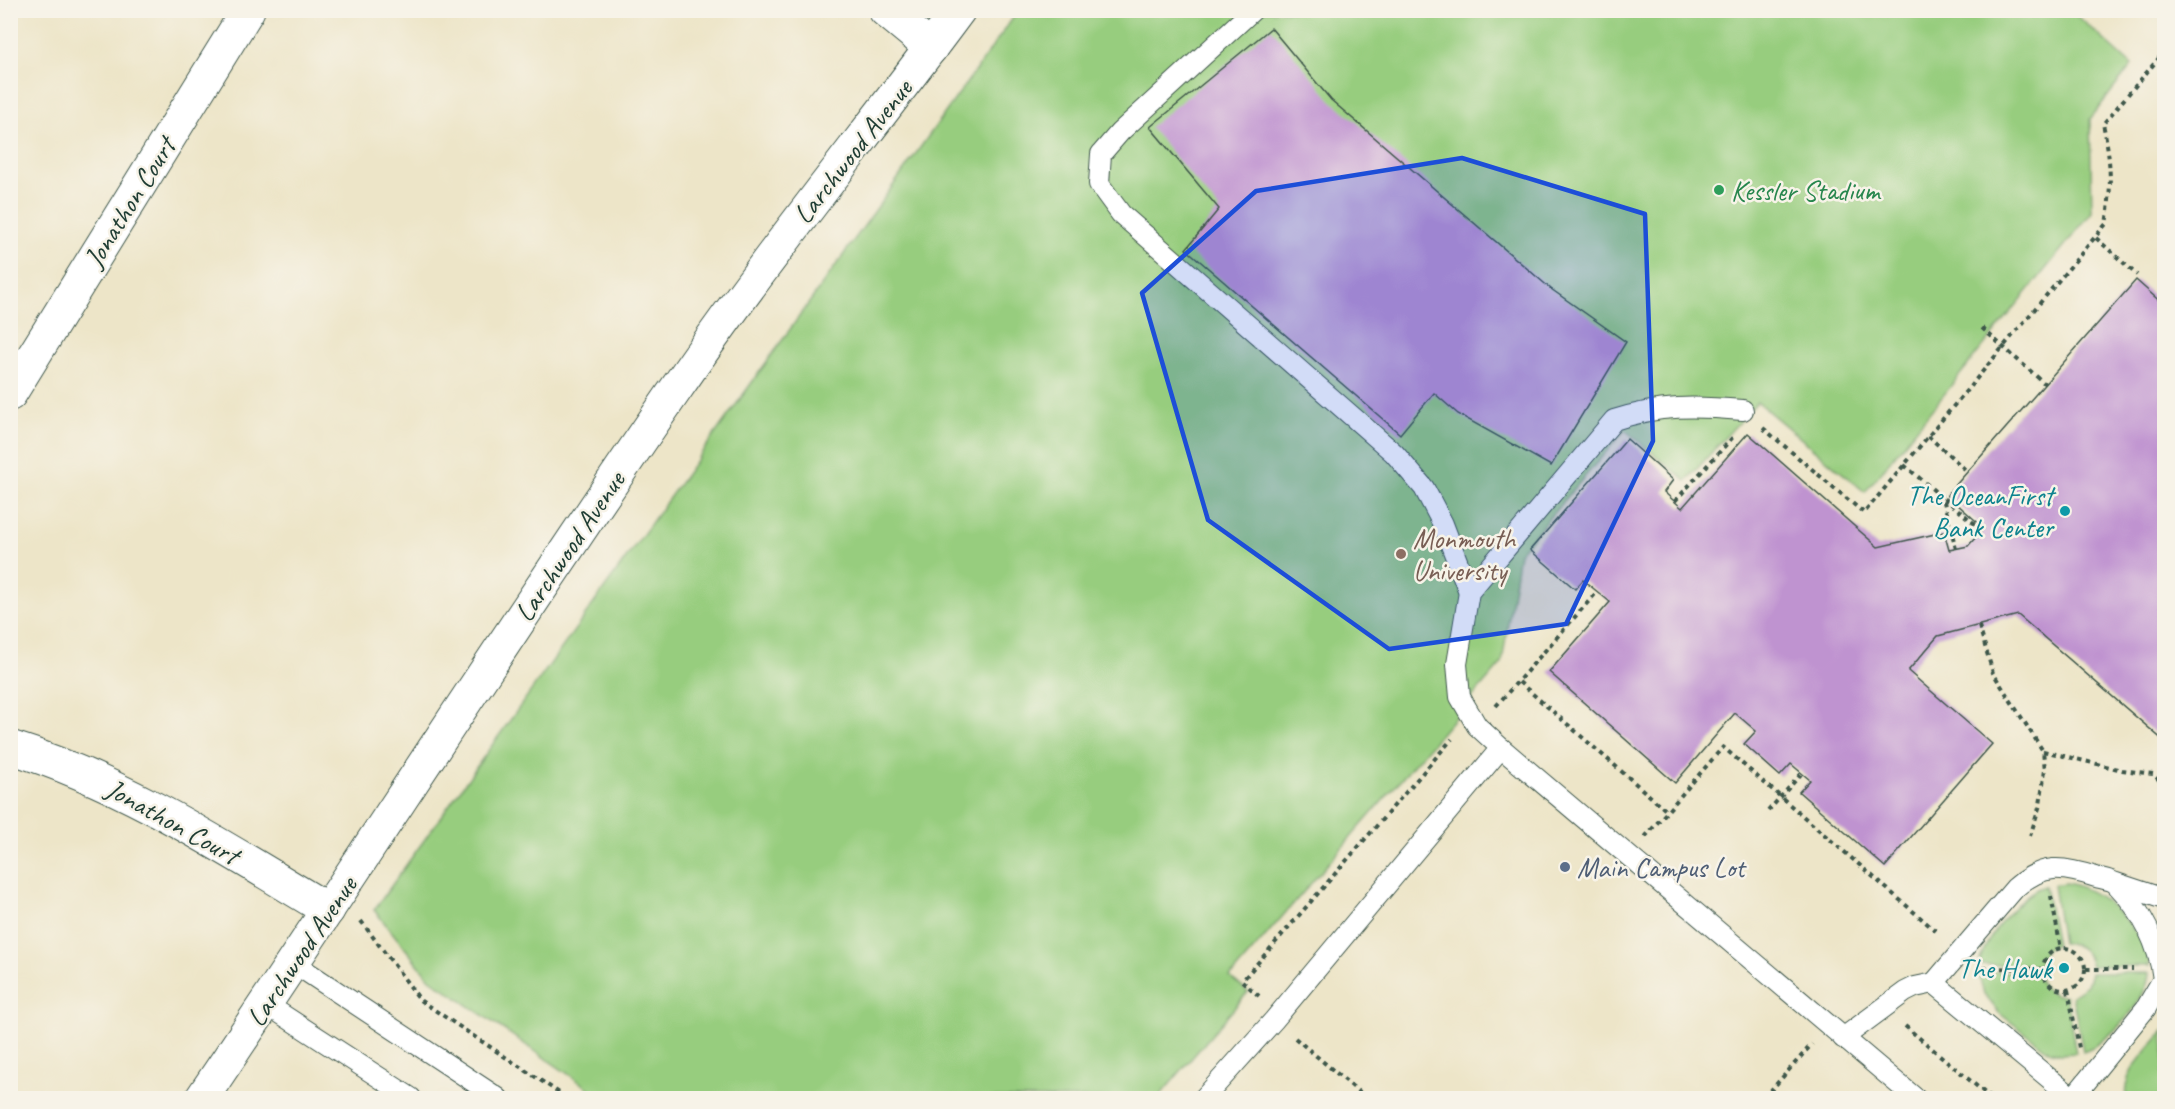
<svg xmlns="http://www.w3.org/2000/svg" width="2175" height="1109" font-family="Caveat,sans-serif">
<rect width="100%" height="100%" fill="#f7f3e8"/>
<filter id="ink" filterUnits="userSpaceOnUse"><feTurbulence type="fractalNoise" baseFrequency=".0167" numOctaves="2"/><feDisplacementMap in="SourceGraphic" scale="12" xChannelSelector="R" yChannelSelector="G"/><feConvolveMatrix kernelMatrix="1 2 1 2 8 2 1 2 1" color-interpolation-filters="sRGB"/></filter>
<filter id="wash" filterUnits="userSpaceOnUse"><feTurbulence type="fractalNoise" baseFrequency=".008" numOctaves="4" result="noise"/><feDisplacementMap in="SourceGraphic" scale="24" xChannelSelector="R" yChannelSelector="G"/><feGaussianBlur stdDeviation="1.35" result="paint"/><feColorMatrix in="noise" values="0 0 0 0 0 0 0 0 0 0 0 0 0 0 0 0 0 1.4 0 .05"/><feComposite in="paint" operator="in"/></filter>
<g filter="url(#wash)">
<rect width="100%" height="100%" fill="#ede5c8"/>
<g fill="#97cd7e" stroke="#5b8559" stroke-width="1.5">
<polygon points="1018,11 2072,11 2132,65 2090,119 2092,212 1865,492 1757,402 1686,481 1625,430 1519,553 1502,663 1230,977 1248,992 1158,1098 603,1098 430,979 374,910"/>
<path d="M2065 883C2098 886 2148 932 2149 966H2091C2088 950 2078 943 2062 943L2053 885Z"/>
<path d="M2045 886 2056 944 2045 950 2038 965H1979C1982 941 2021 892 2045 886Z"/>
<path d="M1978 972H2038C2039 987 2051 996 2066 996L2076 1053 2060 1054 2049 1051 1999 1013 1984 994Z"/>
<path d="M2091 973H2149C2148 1000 2108 1044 2083 1051L2072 995 2087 985Z"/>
<path d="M2164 1031V1070L2162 1073 2164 1075V1098H2126C2121 1072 2149 1050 2164 1031Z"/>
</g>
<g id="blocks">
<g fill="#bf93d0">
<polygon points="1271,28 1331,100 1551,289 1626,342 1551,466 1458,414 1434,393 1400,434 1186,249 1219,209 1150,127"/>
<polygon points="2136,280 2164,305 2164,741 2018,615 1938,636 1908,671 1992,744 1885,867 1799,792 1810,780 1791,764 1780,776 1744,744 1756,731 1735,713 1675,783 1549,672 1610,602 1583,580 1575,589 1530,550 1627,439 1673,480 1664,492 1682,508 1748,433 1878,547 1944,532 1949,550 1968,546 1984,528 1947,495"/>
</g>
</g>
</g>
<g filter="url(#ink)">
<use href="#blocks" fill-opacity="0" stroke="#3e564a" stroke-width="1.5"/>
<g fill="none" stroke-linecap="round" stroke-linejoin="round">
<g stroke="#3e564a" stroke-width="22">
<g id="service">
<polyline points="1253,10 1120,132 1101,154 1099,184 1121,214 1394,453 1424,488 1443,524 1469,592"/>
<path d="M1743 410C1695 406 1660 405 1614 420L1469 592 1457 664 1460 697 1477 726 1501 748 1915 1098"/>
<polyline points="2116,883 2164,899"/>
<polyline points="292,962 498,1098"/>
<polyline points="1934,983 2073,1098"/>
<polyline points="266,1004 411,1098"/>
<path d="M1843 1038 1905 992 1915 987 1934 983 2015 888C2043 863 2062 866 2096 877 2103 879 2113 880 2117 885 2142 911 2159 945 2163 979L2146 1008 2073 1098"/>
<polyline points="1204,1098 1274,1020 1501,748"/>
</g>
</g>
<g stroke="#3e564a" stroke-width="35">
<g id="minor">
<polyline points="885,10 931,48"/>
<polyline points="10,394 248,10"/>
<path d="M10 747C126 783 226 849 328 910"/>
<path d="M202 1098C361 863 514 623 676 389 765 259 865 137 959 10"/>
</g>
</g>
<g stroke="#3e564a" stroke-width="4" stroke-dasharray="4.5 4.5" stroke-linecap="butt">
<polyline points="2096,238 2137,275"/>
<polyline points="1982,328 2045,384"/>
<path d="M1763 428 1864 513 2106 224C2112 189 2111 158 2103 124L2164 52"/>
<polyline points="1928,436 1968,472"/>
<polyline points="1904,465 1943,498 1956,549"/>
<polyline points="1944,498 1982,530"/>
<polyline points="1675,501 1733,437"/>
<polyline points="1979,626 1993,673 2043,751 2045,770 2040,805 2030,836"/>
<polyline points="1519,682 1667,811"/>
<polyline points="1496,706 1597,592"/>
<polyline points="2043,751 2122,770 2153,774 2164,785"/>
<polyline points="1768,811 1802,773"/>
<polyline points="1645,837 1723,747 1937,932"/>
<polyline points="2051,896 2061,949"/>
<polyline points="361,921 421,1001 567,1098"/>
<circle cx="2064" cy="969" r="21"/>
<polyline points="1983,968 2043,969"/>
<polyline points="2086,969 2133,969"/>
<polyline points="2068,990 2079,1048"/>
<polyline points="1259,996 1242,981 1452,739"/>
<polyline points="1905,1026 1991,1098"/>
<polyline points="1295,1038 1366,1098"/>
<polyline points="1764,1098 1812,1044"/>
</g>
<use href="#service" stroke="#fff" stroke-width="20"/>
<use href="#minor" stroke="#fff" stroke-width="33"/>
</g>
</g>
<path fill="#1d4ed8" fill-opacity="0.2" stroke="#1d4ed8" stroke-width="4.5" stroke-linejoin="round" d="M1462 158 1645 214 1653 441 1566 624 1389 649 1208 520 1142 293 1256 191Z"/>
<circle fill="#2e9e5b" stroke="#f7f3e8" stroke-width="2" cx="1719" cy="190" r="6"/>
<g fill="#0f9aa8" stroke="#f7f3e8" stroke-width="2">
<circle cx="2065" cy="511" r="6"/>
<circle cx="2064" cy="968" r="6"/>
</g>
<circle fill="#8d6e63" stroke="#f7f3e8" stroke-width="2" cx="1401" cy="554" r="6"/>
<circle fill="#5c6f8a" stroke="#f7f3e8" stroke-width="2" cx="1565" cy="867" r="6"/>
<g text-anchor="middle" stroke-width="5" stroke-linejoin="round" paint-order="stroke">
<g font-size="28" fill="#1f3d34" stroke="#f7f3e8">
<text transform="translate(852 151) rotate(-52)" y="10">Larchwood Avenue</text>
<text transform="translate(129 202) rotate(-58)" y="10">Jonathon Court</text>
<text transform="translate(569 546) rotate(-56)" y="10">Larchwood Avenue</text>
<text transform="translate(173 821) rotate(29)" y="10">Jonathon Court</text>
<text transform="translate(301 951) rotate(-56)" y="10">Larchwood Avenue</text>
</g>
<g font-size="28" fill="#27864d" stroke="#f7f3e8" text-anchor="start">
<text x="1731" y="200">Kessler Stadium</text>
</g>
<g font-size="28" fill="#0d838f" stroke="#f7f3e8" text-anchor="end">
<text x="2053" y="505">The OceanFirst<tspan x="2053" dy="32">Bank Center</tspan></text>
<text x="2052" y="978">The Hawk</text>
</g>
<g font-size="28" fill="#785e54" stroke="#f7f3e8" text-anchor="start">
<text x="1413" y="548">Monmouth<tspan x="1413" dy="32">University</tspan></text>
</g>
<g font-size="28" fill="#4e5e75" stroke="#f7f3e8" text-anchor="start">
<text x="1577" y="877">Main Campus Lot</text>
</g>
</g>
<rect width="2175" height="1109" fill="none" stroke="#f7f3e8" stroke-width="36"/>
</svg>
